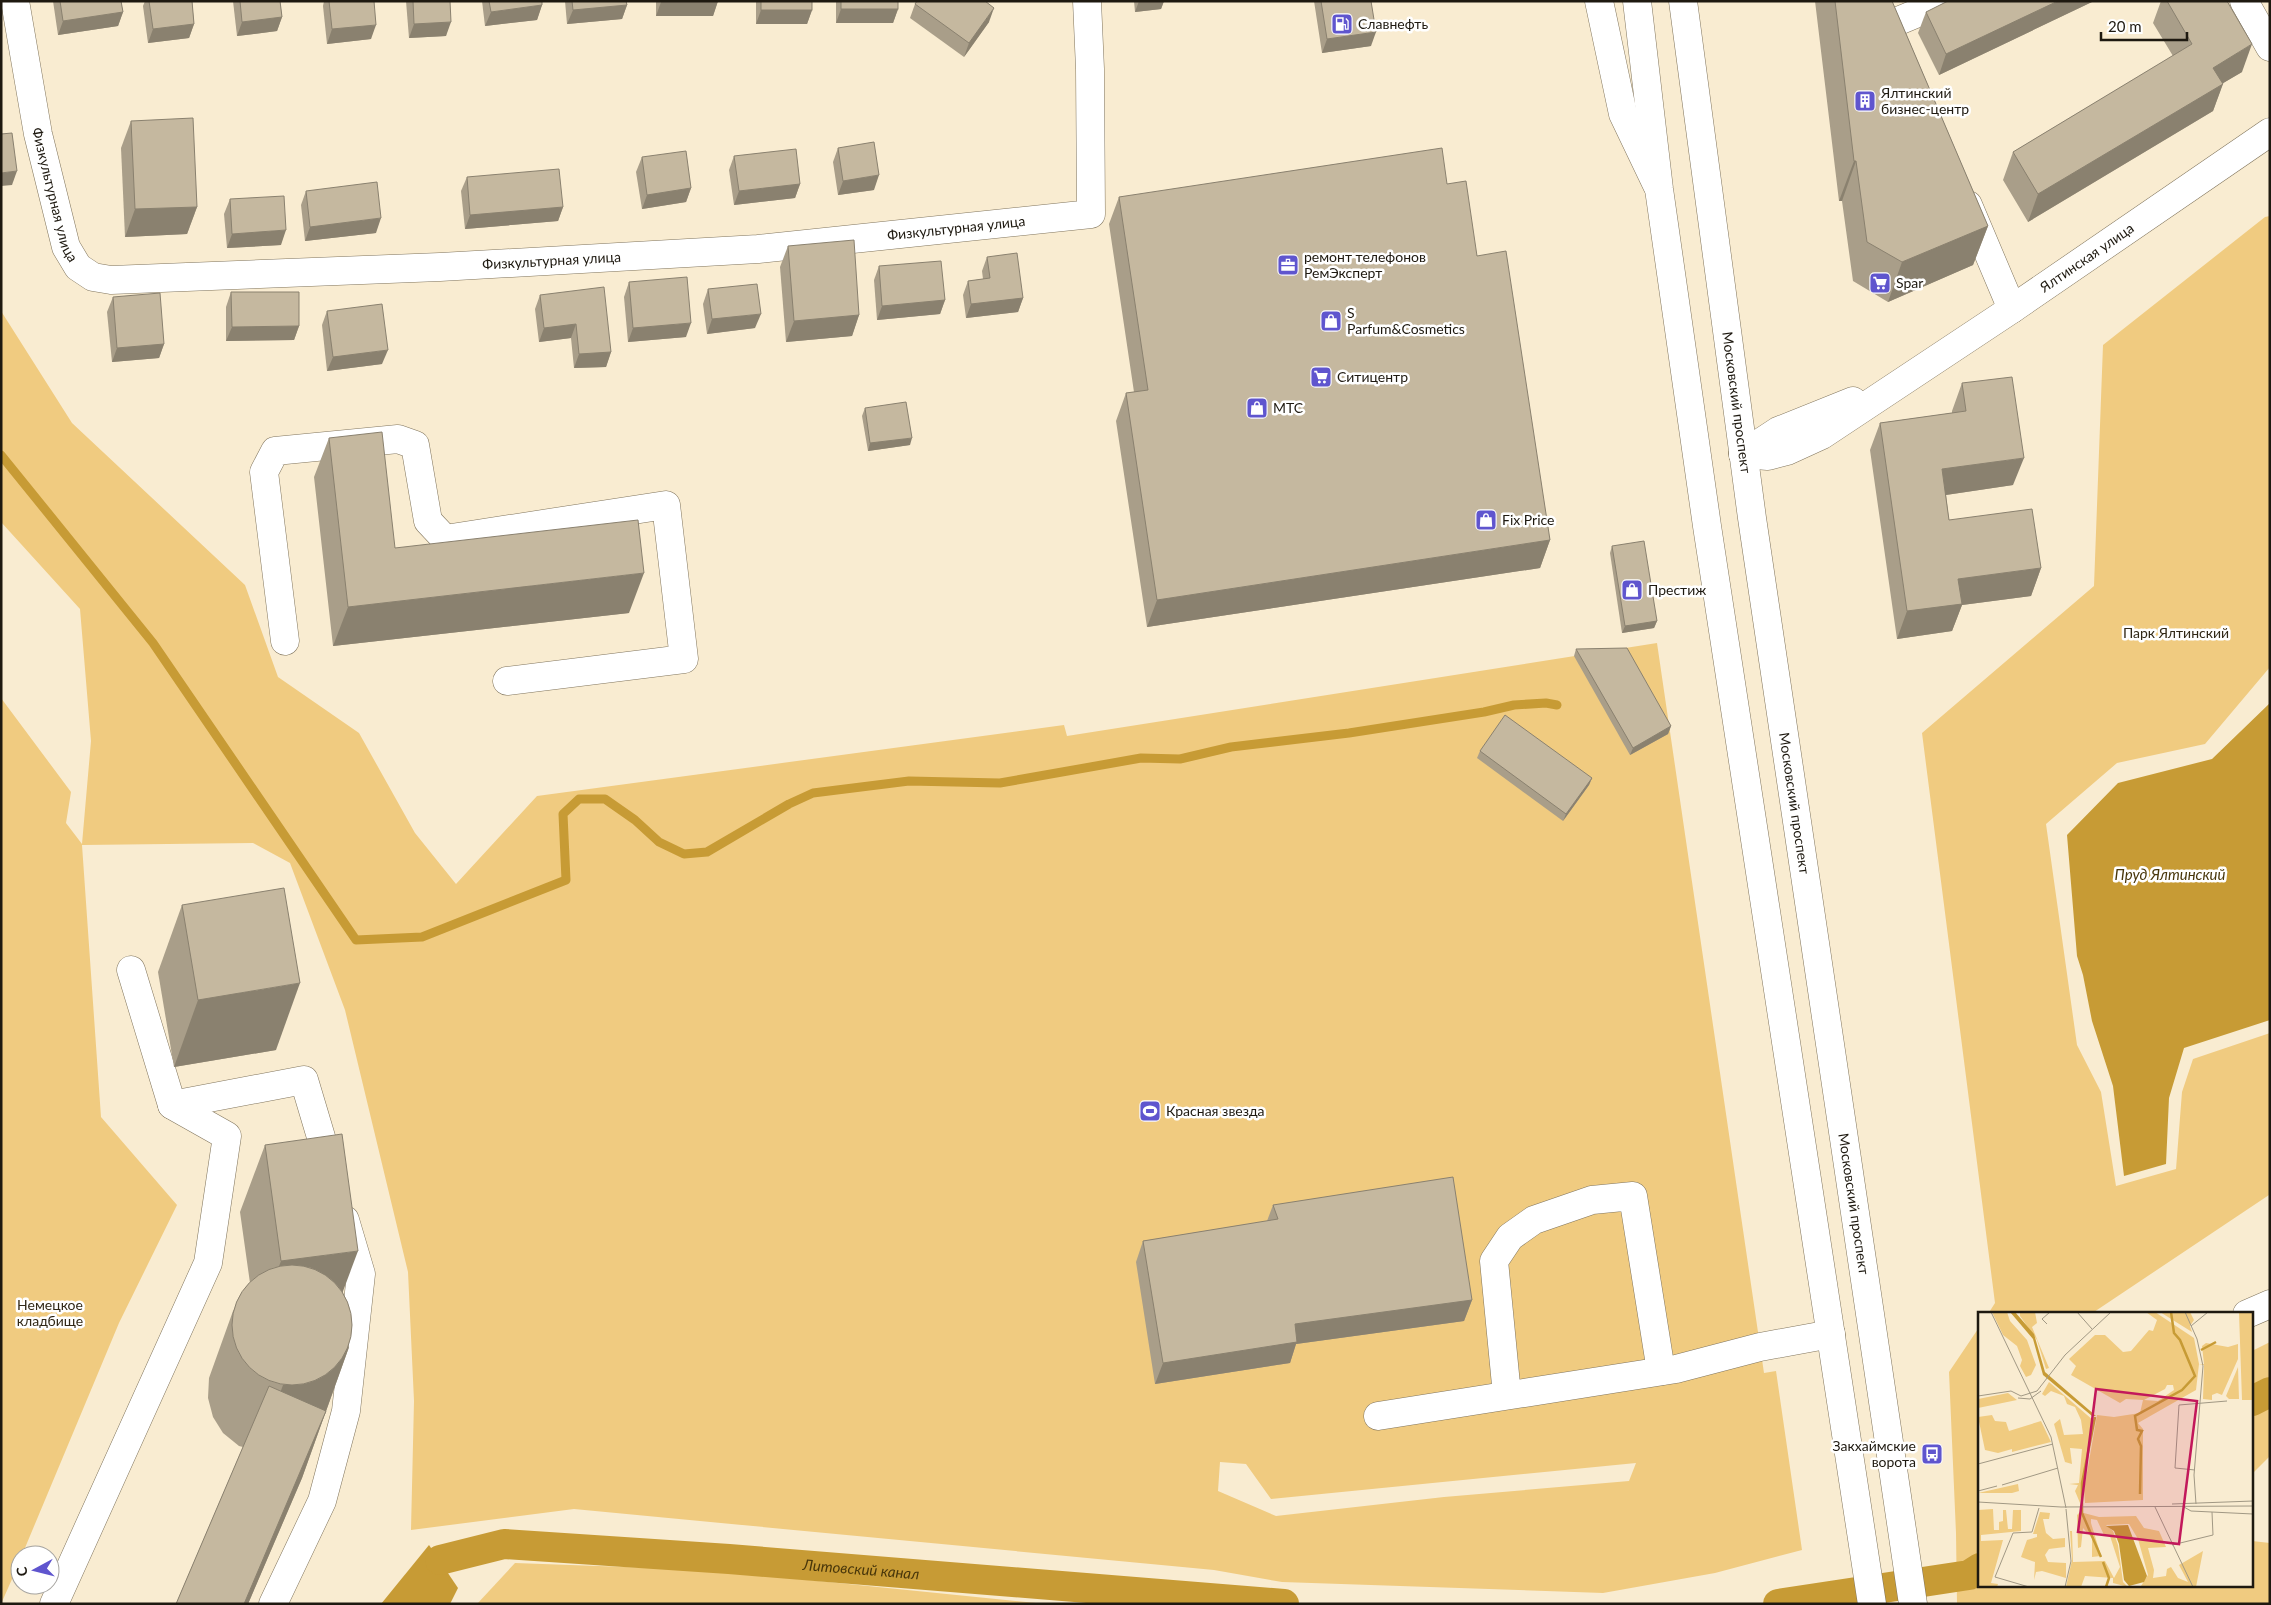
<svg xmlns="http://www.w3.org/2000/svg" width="2271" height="1605" font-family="Lato,sans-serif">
<rect width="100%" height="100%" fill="#f9ecd1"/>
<g fill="#f0cb80" fill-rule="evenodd">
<polygon points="2270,216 2270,667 2205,744 2117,763 2046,824 2077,1045 2101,1092 2116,1186 2176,1169 2182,1092 2193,1059 2270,1033 2269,1195 2091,1314 1988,1314 1995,1303 1922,733 2094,586 2103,345 2265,217"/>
<path d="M1 311 72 423 245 585 278 677 359 733 415 833 456 884 537 796 1064 725 1067 736 1657 643 1764 1373 1776 1371 1802 1550 1715 1573 1603 1593 1282 1582 1214 1570 574 1509 411 1530 414 1401 408 1272 345 1010 290 863 253 843 82 845 101 1117 177 1205 119 1323 22 1555H20V1561L1 1604V698L71 792 66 823 82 844 91 741 80 609 1 522ZM1220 1462 1246 1464 1271 1499 1636 1463 1629 1481 1444 1497 1276 1516 1218 1491Z"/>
<polygon points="1980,1326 1980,1586 2252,1586 2252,1541 2270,1543 2270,1604 1957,1604 1956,1533 1949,1372"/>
<polygon points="2270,1342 2270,1456 2252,1474 2252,1351"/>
<polygon points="515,1563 709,1570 1046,1604 477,1604"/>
</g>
<g fill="#c79b35">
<polygon points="2270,703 2270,1020 2184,1048 2169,1098 2166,1164 2124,1176 2113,1086 2092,1021 2083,975 2077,956 2067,835 2118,783 2212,759"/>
<polygon points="429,1545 458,1588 450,1604 381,1604"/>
</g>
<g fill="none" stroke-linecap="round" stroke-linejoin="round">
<polyline stroke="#c79b35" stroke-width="9" points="1,455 153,643 356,940 422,937 566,880 563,814 579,799 605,799 635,820 659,842 684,854 707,852 789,804 813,793 909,781 1000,783 1141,758 1180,759 1231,747 1349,733 1484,712 1514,705 1546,703 1557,705"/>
<g stroke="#c79b35" stroke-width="30">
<polyline points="2252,1401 2270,1392"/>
<path id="s1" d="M440 1560 504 1544 729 1559 1284 1604"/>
<polyline points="1778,1604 1969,1575 1980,1568"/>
</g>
<g stroke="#81755d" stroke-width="29">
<g id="minor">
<path id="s2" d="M15 1 38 134 66 247 78 267 93 277 111 280 440 267 758 249 1091 214 1090 69 1087 1"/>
<polyline points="1599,1 1623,114 1657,185"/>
<polyline points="2244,1 2270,47"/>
<polyline points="1891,24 1946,1"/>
<polyline points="1968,205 2012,309"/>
<path id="s3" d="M1743 454 1768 456 1787 451 1822 435 2012 309 2270 132"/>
<polyline points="1743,454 1778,431 1853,401"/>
<polyline points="285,641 264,472 275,451 398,439 415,445 428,521 445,539 666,505 684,659 507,681"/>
<polyline points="172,1105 304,1080 332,1174"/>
<polyline points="2247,1314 2270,1304"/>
<polyline points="1507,1395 1494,1261 1510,1237 1534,1220 1592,1200 1633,1196 1661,1371"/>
<polyline points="1378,1416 1676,1369 1760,1347 1831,1334"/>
<polyline points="54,1604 208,1263 227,1136 172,1105 131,970"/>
<polyline points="273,1604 322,1501 346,1411 361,1274 345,1220"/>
</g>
</g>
<g stroke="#81755d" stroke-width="29">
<g id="major">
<polyline points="1637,1 1659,189 1707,526 1872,1604"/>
<path id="s4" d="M1683 1 1752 518 1913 1604"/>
</g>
</g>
<use href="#minor" stroke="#fff" stroke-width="28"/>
<use href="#major" stroke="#fff" stroke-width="28"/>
</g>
<g fill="#a99e89">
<polygon points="53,1 121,1 123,12 118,26 58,35"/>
<polygon points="145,1 192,1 194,24 189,38 148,43 143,6"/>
<polygon points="233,1 280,1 282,17 277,31 237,36"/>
<polygon points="324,1 374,1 371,39 327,44 323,6"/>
<polygon points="406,1 450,1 446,36 409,38"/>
<polygon points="482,1 542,1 542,5 537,20 485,26"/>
<polygon points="565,1 626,1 627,5 622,19 567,24"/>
<polygon points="656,1 718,1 713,16 656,16"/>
<polygon points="756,1 812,1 812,10 807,24 756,24"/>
<polygon points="836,1 898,1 898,9 893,23 836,23"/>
<polygon points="1134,1 1164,1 1161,9 1135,12"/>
<polygon points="1314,1 1371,1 1371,46 1322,53"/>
<polygon points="1815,1 1892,1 1988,226 1973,265 1888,302 1853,281 1842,201 1839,201"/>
<polygon points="2094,1 1939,75 1918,33 1926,12"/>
<polygon points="2161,1 2227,1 2242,72 2223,83 2213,111 2028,222 2003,180 2013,152 2173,56 2153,23"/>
<polygon points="915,4 989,22 964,57 910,18"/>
<polygon points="131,121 197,207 187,234 125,237 121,148"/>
<polygon points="838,148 874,190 838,195 833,162"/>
<polygon points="734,156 800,184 795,198 734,205 729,170"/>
<polygon points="642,157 691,188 686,202 642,209 636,172"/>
<polygon points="467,177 563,207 558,221 465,229 461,191"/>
<polygon points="1447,184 1477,256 1550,540 1540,568 1147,627 1116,421 1126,393 1134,392 1109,224 1119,197"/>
<polygon points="306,191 376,233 305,241 301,205"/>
<polygon points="230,199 281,245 227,248 224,214"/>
<polygon points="788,246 859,315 852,336 786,342 780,267"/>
<polygon points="987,257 1023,298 1018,312 966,318 963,295 968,281 983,279 982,271"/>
<polygon points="879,266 945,300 940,314 877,320 874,280"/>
<polygon points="629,282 686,337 628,342 624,297"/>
<polygon points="708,289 755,328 707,334 703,304"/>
<polygon points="231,292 299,326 294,340 226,341 226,307"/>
<polygon points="540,295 611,352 606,367 574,368 571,338 539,342 535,309"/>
<polygon points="113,297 164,344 159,358 112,362 107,312"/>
<polygon points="327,311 382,364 327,371 322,325"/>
<polygon points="1962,383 2013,485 1946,495 1949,520 2041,568 2031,596 1962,605 1952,631 1897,639 1870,450 1880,423 1952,413 1952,411"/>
<polygon points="865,408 910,445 868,451 862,416"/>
<polygon points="329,438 395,548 629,613 333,646 314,477"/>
<polygon points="1612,546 1657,621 1654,628 1622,633 1610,553"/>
<polygon points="1576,649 1671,726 1668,734 1630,755 1574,656"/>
<polygon points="1480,751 1592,778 1589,785 1563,821 1477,758"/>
<polygon points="182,905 276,1050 174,1067 158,972"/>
<polygon points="265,1145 343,1292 349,1347 302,1478 248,1604 176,1604 243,1447 239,1446 223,1433 213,1417 208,1398 209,1378 233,1311 250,1283 240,1212"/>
<polygon points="1273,1205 1472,1300 1464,1321 1296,1344 1290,1363 1155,1384 1136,1262 1143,1241 1267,1221"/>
</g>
<g fill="#8a816f">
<polygon points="718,1 713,16 656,16 661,2"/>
<polygon points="1139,1 1164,1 1161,9 1135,12"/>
<polygon points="2058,1 2094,1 1939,75 1946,54"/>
<polygon points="542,5 537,20 485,26 491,12"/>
<polygon points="627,5 622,19 567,24 573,10"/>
<polygon points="994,8 989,22 964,57 969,43"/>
<polygon points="841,9 898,9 893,23 836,23"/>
<polygon points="761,10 812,10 807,24 756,24"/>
<polygon points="123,12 118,26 58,35 63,21"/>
<polygon points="282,17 277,31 237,36 242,22"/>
<polygon points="451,22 446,36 409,38 414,24"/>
<polygon points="194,24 189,38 148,43 153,29"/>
<polygon points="376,25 371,39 327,44 332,29"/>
<polygon points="1376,32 1371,46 1322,53 1327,39"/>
<polygon points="2252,44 2242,72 2203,95 2213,68"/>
<polygon points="2223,84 2213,111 2028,222 2038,194"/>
<polygon points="1854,161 1856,161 1842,201 1839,201"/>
<polygon points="17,171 12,185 1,186 1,173"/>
<polygon points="879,175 874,190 838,195 843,181"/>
<polygon points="800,184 795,198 734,205 739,191"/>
<polygon points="691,188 686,202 642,209 647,195"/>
<polygon points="197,207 187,234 125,237 135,209"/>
<polygon points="563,207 558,221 465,229 470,215"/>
<polygon points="381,218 376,233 305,241 310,227"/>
<polygon points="1988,226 1973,265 1888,302 1902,262"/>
<polygon points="286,230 281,245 227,248 232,234"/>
<polygon points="1023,298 1018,312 966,318 971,304"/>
<polygon points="945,300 940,314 877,320 882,306"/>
<polygon points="761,314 755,328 707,334 712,319"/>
<polygon points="859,315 852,336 786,342 794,321"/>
<polygon points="691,323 686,337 628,342 633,328"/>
<polygon points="576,324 571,338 539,342 544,328"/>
<polygon points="299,326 294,340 226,341 232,327"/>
<polygon points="164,344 159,358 112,362 117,348"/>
<polygon points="388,350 382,364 327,371 333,357"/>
<polygon points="611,352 606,367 574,368 579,354"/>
<polygon points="912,438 910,445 868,451 870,443"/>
<polygon points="2024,458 2013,485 1932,497 1942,469"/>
<polygon points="1550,540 1540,568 1147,627 1157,600"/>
<polygon points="2041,568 2031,596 1962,605 1952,631 1897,639 1907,611 1958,579"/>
<polygon points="644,573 629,613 333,646 348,607"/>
<polygon points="1657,621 1654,628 1622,633 1625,626"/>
<polygon points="1671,726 1668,734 1630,755 1633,748"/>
<polygon points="1592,778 1589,785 1563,821 1566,814"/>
<polygon points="300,983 276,1050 174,1067 198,1000"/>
<polygon points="358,1251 333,1318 256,1328 281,1261"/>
<polygon points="1472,1300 1464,1321 1296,1344 1290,1363 1155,1384 1163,1363 1295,1324"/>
<polygon points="349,1347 325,1414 259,1452 283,1385"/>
<polygon points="326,1411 302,1478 248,1604 244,1604"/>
</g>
<g fill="#c5b89f" stroke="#8a816f">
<polygon points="60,1 121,1 123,12 63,21"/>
<polygon points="149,1 192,1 194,24 153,29"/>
<polygon points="240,1 280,1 282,17 242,22"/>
<polygon points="329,1 374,1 376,25 332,29"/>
<polygon points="413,1 450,1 451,22 414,24"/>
<polygon points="489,1 542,1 542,5 491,12"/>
<polygon points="572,1 626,1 627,5 573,10"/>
<polygon points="661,1 718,1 661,2"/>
<rect x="761" y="1" width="51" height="9"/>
<rect x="841" y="1" width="57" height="8"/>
<polygon points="917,1 985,1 994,8 969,43 915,4"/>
<polygon points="1321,1 1371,1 1376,32 1327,39"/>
<polygon points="1835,1 1892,1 1988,226 1902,262 1867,242 1856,161 1854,161"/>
<polygon points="1948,1 2058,1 1946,54 1926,12"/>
<polygon points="2167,1 2227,1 2252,44 2213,68 2223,84 2038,194 2013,152 2192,44"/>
<polygon points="193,118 197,207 135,209 131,121"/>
<polygon points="12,133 17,171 1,173 1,134"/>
<polygon points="874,142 879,175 843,181 838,148"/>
<polygon points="1442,148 1447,184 1466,181 1477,256 1506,251 1550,540 1157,600 1126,393 1148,390 1119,197"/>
<polygon points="796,149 800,184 739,191 734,156"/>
<polygon points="686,151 691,188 647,195 642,157"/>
<polygon points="559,169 563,207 470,215 467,177"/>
<polygon points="377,182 381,218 310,227 306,191"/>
<polygon points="284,196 286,230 232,234 230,199"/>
<polygon points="854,240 859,315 794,321 788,246"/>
<polygon points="1017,253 1023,298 971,304 968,281 990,278 987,257"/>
<polygon points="941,261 945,300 882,306 879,266"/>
<polygon points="687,277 691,323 633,328 629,282"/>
<polygon points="757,284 761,314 712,319 708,289"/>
<polygon points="604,287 611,352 579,354 576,324 544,328 540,295"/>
<polygon points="231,292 299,292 299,326 232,327"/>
<polygon points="160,293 164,344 117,348 113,297"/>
<polygon points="382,304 388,350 333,357 327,311"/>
<polygon points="2012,377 2024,458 1942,469 1949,520 2032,509 2041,568 1958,579 1962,604 1907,611 1880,423 1966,411 1962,383"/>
<polygon points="906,402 912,438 870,443 865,408"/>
<polygon points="382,432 395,548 638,520 644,573 348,607 329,438"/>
<polygon points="1644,541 1657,621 1625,626 1612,546"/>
<polygon points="1627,648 1671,726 1633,748 1576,649"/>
<polygon points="1505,715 1592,778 1566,814 1480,751"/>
<polygon points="284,888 300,983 198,1000 182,905"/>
<polygon points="342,1134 358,1251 281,1261 265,1145"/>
<polygon points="1453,1177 1472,1300 1295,1324 1297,1342 1163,1363 1143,1241 1278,1219 1273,1205"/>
<circle cx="292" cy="1325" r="60"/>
<polygon points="269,1386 326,1411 244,1604 176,1604"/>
</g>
<defs>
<g id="fuel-square" transform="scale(1.125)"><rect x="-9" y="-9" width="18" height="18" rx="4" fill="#5f55ce" stroke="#fff"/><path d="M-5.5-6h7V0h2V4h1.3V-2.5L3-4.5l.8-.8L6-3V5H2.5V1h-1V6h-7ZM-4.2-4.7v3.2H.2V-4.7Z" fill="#fff"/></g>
<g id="building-square" transform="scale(1.125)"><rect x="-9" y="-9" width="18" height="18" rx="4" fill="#5f55ce" stroke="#fff"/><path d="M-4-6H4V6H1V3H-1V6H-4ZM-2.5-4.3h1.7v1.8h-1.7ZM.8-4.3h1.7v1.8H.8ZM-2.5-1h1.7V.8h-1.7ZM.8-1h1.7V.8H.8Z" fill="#fff"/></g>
<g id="office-square" transform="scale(1.125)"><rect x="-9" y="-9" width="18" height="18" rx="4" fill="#5f55ce" stroke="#fff"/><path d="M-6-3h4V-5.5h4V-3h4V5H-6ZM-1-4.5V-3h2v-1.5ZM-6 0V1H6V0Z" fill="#fff"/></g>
<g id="supermarket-square" transform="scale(1.125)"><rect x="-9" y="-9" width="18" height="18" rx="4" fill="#5f55ce" stroke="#fff"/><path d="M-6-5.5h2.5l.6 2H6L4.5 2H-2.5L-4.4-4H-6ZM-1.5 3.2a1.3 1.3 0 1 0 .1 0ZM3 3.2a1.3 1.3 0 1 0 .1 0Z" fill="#fff"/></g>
<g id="shop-square" transform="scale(1.125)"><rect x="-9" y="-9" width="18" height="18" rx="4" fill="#5f55ce" stroke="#fff"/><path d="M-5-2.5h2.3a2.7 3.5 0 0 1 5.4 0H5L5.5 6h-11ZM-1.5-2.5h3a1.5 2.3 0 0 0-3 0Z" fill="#fff"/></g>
<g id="stadium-square" transform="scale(1.125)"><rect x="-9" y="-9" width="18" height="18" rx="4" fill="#5f55ce" stroke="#fff"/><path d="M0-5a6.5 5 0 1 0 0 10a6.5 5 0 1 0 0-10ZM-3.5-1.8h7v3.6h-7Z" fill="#fff"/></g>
<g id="bus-square" transform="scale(1.125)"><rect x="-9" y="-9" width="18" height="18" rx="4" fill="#5f55ce" stroke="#fff"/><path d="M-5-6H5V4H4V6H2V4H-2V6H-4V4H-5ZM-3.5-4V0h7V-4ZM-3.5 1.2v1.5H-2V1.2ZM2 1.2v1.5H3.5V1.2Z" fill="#fff"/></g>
</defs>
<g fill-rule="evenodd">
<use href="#fuel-square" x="1342" y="24"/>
<use href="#building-square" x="1865" y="101"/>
<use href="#office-square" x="1288" y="265"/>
<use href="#supermarket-square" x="1880" y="283"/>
<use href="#shop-square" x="1331" y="321"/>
<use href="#supermarket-square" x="1321" y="377"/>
<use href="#shop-square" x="1257" y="408"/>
<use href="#shop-square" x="1486" y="520"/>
<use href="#shop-square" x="1632" y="590"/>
<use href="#stadium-square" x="1150" y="1111"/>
<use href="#bus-square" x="1932" y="1454"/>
</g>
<g text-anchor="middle" stroke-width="5" stroke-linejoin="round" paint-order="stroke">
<g font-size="14" fill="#1e1910" stroke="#fff" text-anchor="start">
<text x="1358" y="29">Славнефть</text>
<text x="1881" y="98">Ялтинский<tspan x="1881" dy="16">бизнес-центр</tspan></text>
<text x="1304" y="262">ремонт телефонов<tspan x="1304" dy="16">РемЭксперт</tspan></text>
<text x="1896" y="288">Spar</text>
<text x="1347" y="318">S<tspan x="1347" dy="16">Parfum&amp;Cosmetics</tspan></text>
<text x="1337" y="382">Ситицентр</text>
<text x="1273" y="413">МТС</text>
<text x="1502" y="525">Fix Price</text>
<text x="1648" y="595">Престиж</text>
<text x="1166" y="1116">Красная звезда</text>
<text x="1916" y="1451" text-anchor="end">Закхаймские<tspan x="1916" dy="16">ворота</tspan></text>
</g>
<g font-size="14" fill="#1e1910" stroke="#fff">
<text dy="5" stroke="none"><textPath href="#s2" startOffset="198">Физкультурная улица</textPath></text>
<text dy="5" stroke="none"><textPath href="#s2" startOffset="1158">Физкультурная улица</textPath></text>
<text dy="5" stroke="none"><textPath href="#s3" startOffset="402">Ялтинская улица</textPath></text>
<text dy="5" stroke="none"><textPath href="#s2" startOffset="752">Физкультурная улица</textPath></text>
<text dy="5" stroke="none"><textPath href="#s4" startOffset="405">Московский проспект</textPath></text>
<text dy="5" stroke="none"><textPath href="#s4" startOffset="810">Московский проспект</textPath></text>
<text dy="5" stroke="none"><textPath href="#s4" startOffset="1215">Московский проспект</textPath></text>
</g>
<g font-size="14" fill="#312817" stroke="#fff">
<text x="2176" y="638">Парк Ялтинский</text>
<text x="50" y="1310">Немецкое<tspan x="50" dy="16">кладбище</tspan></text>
</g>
<g font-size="15" font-style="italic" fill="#48360a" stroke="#fff">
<text x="2170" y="880">Пруд Ялтинский</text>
<text dy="5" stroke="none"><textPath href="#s1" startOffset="424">Литовский канал</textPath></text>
</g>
</g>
<g transform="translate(1978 1312)">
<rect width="275" height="275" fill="#f9ecd1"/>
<path d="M14 0H29L32 9 49 28 58 53 53 63 48 65 42 54 44 48 39 34 25 23ZM42 0H57L59 11 54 15 71 56 68 57 59 28 42 4ZM168 0H177L216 26 221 52H226L224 34 228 31 250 35 260 32V47L244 83 239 81 234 83V88L225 87 226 53 221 52 218 78 160 111 165 117V188L107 191 106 178 119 103 136 105 162 101 165 88 148 87 142 91 93 63 98 54 91 47 117 23H127L145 40 153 39 171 18 175 19 179 8ZM189 73H195L196 78 180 89 166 88 187 77ZM182 0H212L216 8 212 14 214 20ZM261 1H275V88H264ZM260 55 261 87H251L248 84ZM71 70 116 109 102 191 97 179 100 173 91 172 101 171 104 137 92 136 94 152 87 150 76 112 82 107 86 123 105 122 103 108 97 95 89 92 86 84 73 79 67 84 64 82ZM30 81 39 88 0 96V87ZM14 103 17 109 28 110 31 119 63 109 73 130 34 140V137L20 141 7 138 0 105ZM40 172 41 179 34 181H0ZM15 197 16 218H21V210L25 209V198H28L30 217H34L35 198H43V219L3 223V229L25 228 13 271 20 272 19 275H0V198ZM62 200 72 201 71 207H65L68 221 75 227 87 226V235L71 237 67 243 70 250 88 251V266L64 259 58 260 56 268 57 250 43 245 49 228 59 225V222H55ZM102 200 121 205 158 204 166 216 181 219 188 235 170 236 176 258 175 266 188 264 189 257 193 255 200 266 210 270 201 253 225 239 218 275H158L163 274 170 263 160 227 151 212 128 213 135 219 140 233 145 270 150 275 135 271V266L107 264 103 275H88L94 248 92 219H94L95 250 127 249 136 266 142 255 132 224 126 223 119 208 113 207V211L123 244 114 245V226L105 216 103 235 100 236 99 203Z" fill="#f0cb80" fill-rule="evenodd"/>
<path d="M32 0H37L56 22 67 60 118 104H114L65 63 55 27ZM150 213 169 264 166 270 151 274 146 268 141 232 136 219 128 214Z" fill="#c79b35"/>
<path fill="none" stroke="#c79b35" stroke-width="2.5" d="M223 38 238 30M117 105 104 171V201L123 245M162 182 163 134 160 127 164 119 159 118 157 104 204 78 217 64 202 28 196 21 193 0M125 250 131 266 128 275"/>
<path fill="none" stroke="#a19884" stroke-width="1" d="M13 0 73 125 88 196M99 0 114 17M207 0 219 27 225 54 216 163 218 192M69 12 64 7 72 0M213 14 230 0M0 84 33 79 43 84 59 79 87 43 133 0M40 86 52 87 63 79M0 152 75 132M217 158 197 156 201 93 249 89M24 173 80 156M0 179 19 174M0 190 83 195 275 194M194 192 275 189M177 195 215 275M206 195 213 199 275 202M194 233 235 223 234 200M51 275 17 265 35 221 54 220 61 196M87 275 93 249 88 197"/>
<path fill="#c2185b" fill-opacity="0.15" stroke="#c2185b" stroke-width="2.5" d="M118 77 219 89 201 232 100 220Z"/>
<rect width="275" height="275" fill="none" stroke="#1e1910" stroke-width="2.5"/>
</g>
<rect width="2271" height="1605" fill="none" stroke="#1e1910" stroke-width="5"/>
<g transform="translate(35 1570) rotate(263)"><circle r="24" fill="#ffffff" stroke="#a5a39f"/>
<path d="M0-4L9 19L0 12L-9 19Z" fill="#5f55ce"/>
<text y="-8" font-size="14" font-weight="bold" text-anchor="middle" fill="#1e1910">С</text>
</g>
<path d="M2101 32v8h86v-8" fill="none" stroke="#1e1910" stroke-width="2.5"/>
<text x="2108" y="32" font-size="15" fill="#1e1910" stroke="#ffffff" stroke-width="4" paint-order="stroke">20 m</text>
</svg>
